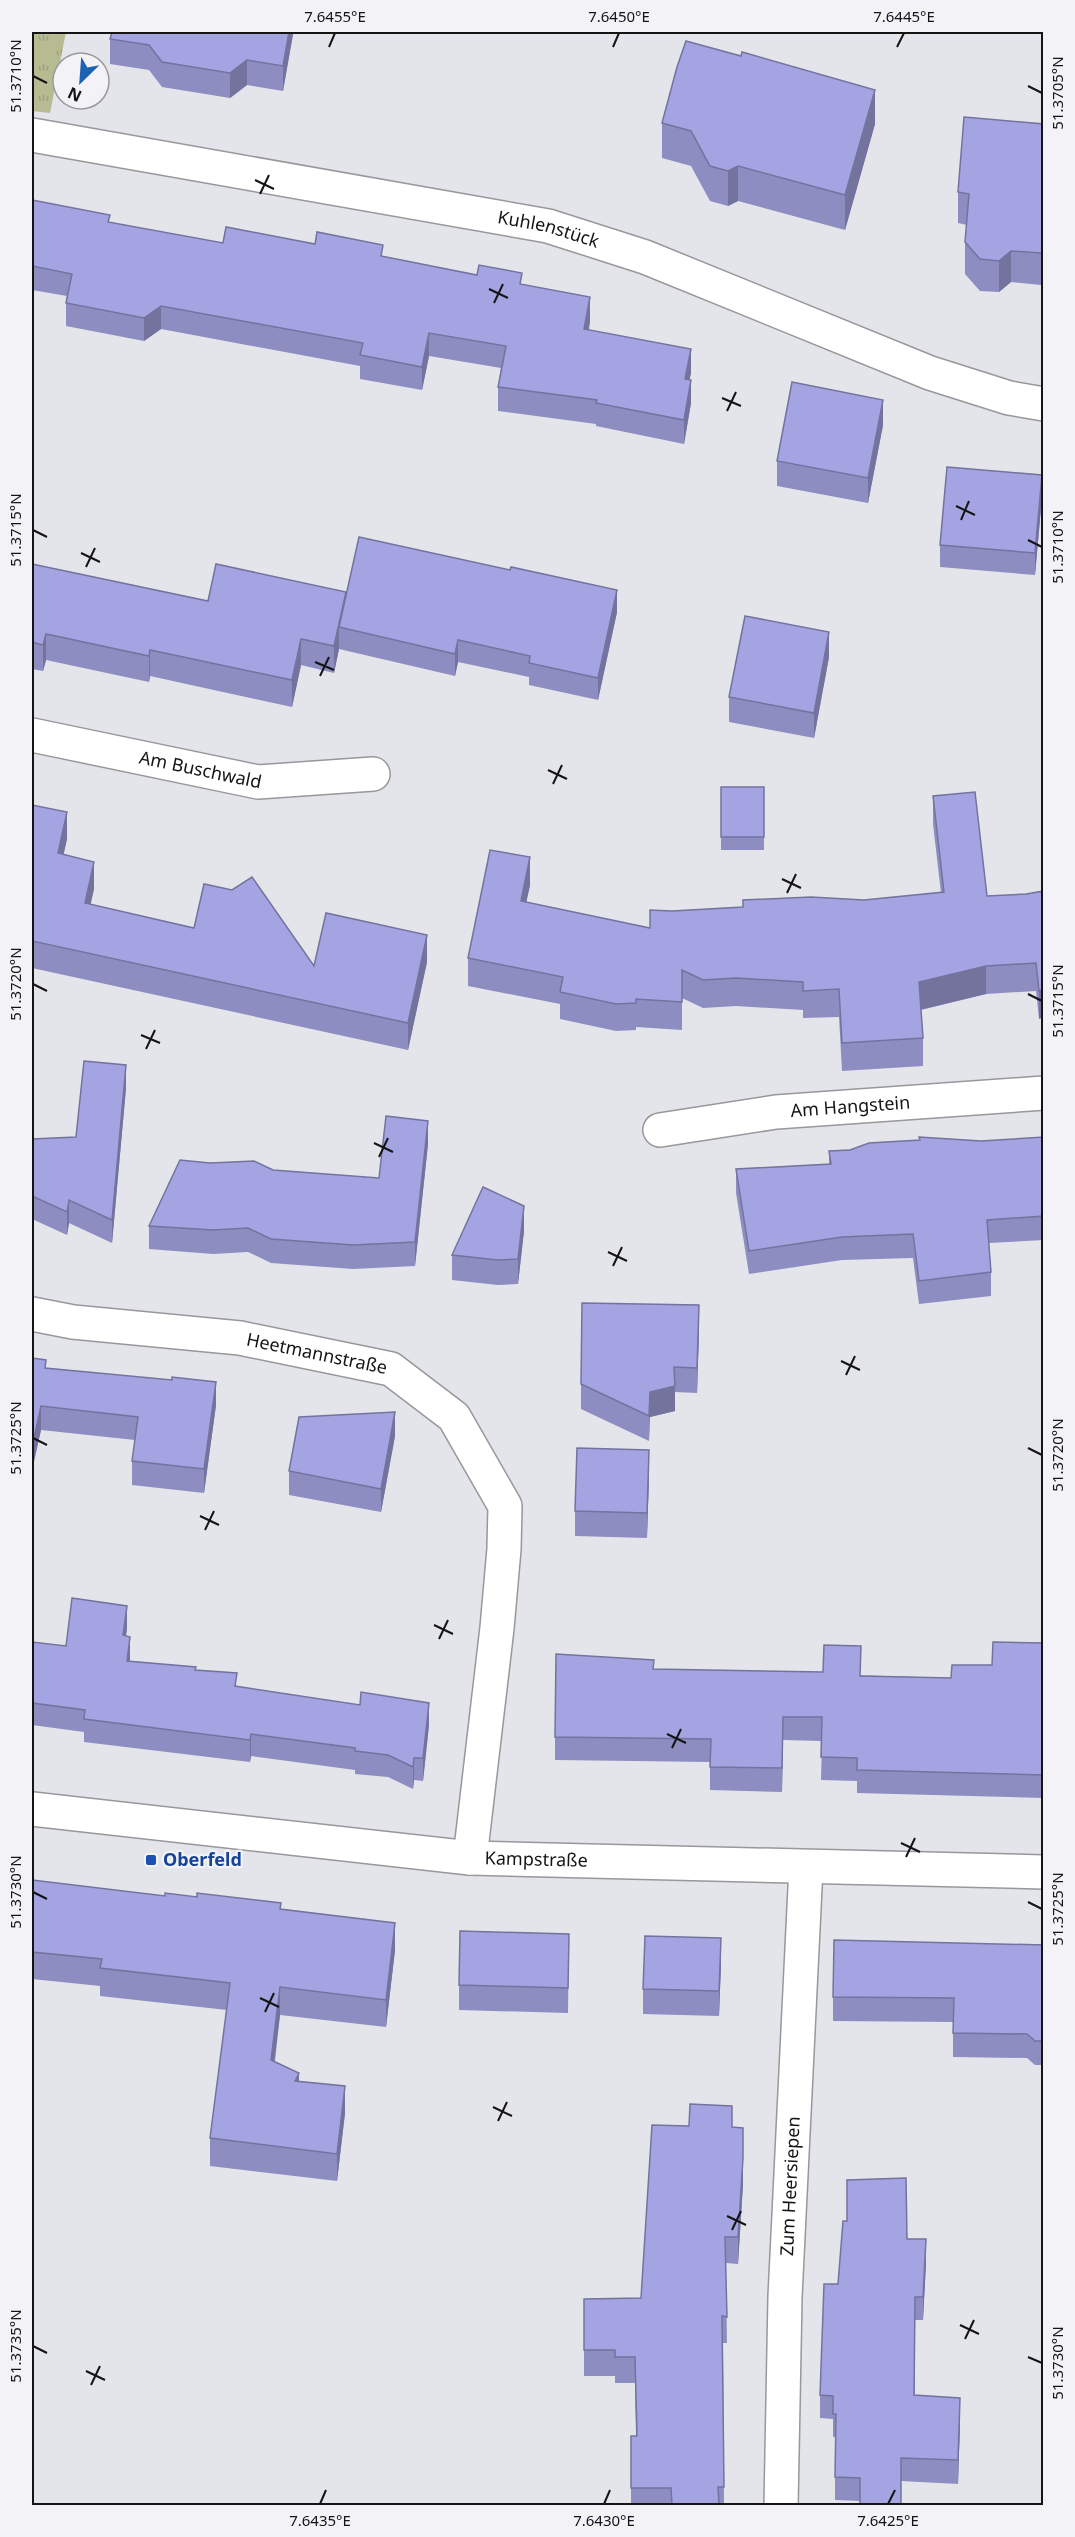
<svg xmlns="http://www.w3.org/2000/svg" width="1075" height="2537" font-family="'Noto Sans',sans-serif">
<defs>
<pattern id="grass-tufts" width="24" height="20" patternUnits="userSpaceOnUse" patternTransform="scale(1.5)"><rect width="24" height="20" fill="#b7bb92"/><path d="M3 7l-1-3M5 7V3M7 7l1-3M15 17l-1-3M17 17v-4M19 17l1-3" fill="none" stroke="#9ca07d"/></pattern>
</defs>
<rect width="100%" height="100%" fill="#e4e5ea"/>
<polygon fill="url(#grass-tufts)" points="32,32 66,32 50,113 32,111"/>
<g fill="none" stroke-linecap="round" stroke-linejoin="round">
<g stroke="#97979c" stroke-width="36">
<g id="street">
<path id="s1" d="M32 135 548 226 645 257 930 373 1009 398 1044 404"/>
<path id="s2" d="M32 735 258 782 373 774"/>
<path id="s3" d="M660 1130 776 1112 1044 1093"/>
<path id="s4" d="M32 1314 73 1322 240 1338 391 1369 454 1417 505 1506 504 1549 497 1628 470 1858"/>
<path id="s5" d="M32 1809 470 1858 1044 1872"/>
<path id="s6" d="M781 2506 785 2297 806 1867"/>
</g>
</g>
<use href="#street" stroke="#fff" stroke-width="33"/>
</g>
<g fill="#8d8dc2">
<polygon points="293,32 283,91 247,85 230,98 162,87 149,70 110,64 110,39"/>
<polygon points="662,123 875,124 845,230 738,201 728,206 710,201 691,166 662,158"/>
<polygon points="1044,124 1041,285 1011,282 999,292 980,291 965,274 965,242 967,225 958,223 958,192"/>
<polygon points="32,200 110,222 223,243 383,256 522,285 590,321 589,330 691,373 689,379 691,403 684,444 596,426 596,424 498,411 498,387 501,368 429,356 422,390 360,379 360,366 161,329 144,341 66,326 66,303 67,296 32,290"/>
<polygon points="883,425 868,503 777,486 777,461"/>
<polygon points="1042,497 1035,575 940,567 940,545"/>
<polygon points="32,564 208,601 346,597 617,612 598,700 529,685 529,677 458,662 455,676 339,649 334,673 301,665 292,707 150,676 149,682 46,660 43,671 32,669"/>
<polygon points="829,657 814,738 729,722 729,697"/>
<rect x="721" y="787" width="43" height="63"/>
<polygon points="933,796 987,896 1026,894 1044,891 1039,1019 1036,991 986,994 921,1010 923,1038 923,1066 842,1071 839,1017 803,1018 803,1010 736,1006 703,1008 682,998 682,1030 636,1027 636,1030 616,1031 560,1019 560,1004 468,986 468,958 530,885 526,902 650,928 672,911 864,900 941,893 933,824"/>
<polygon points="32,805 67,839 63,855 94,889 90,905 314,966 427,962 408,1050 32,968"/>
<polygon points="126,1088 112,1243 69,1223 67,1235 32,1219 32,1139 76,1137"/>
<polygon points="1044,1137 1044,1240 989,1243 991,1272 991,1296 919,1304 913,1258 842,1260 749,1274 736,1193 736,1169 829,1164 829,1151 981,1141"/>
<polygon points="428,1144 415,1266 353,1269 271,1263 248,1252 213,1254 149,1249 149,1226 273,1170 379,1178"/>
<polygon points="524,1231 518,1284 498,1285 452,1280 452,1255"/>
<polygon points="699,1330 697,1393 675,1392 675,1411 650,1417 649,1441 581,1409 581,1384"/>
<polygon points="32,1358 46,1368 216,1405 204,1493 132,1485 132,1461 135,1440 41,1430 32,1470"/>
<polygon points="395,1436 381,1512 289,1495 289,1471"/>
<polygon points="649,1475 647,1538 575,1536 575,1511"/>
<polygon points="127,1628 126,1636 130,1661 196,1670 237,1686 429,1725 423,1781 414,1780 413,1789 388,1777 355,1774 355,1770 251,1756 250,1762 84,1742 84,1732 32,1725 32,1642 66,1646"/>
<polygon points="1044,1643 1044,1798 857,1793 857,1781 821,1780 822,1741 783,1740 782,1792 710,1790 710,1762 555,1760 555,1737 654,1669 951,1678 992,1665"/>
<polygon points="32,1880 281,1910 395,1950 386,2027 280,2015 275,2061 299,2081 345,2113 337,2181 210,2166 210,2138 227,2010 100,1996 100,1986 32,1979"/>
<polygon points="569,1934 568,2013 459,2010 459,1985"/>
<polygon points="1044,1945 1044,2065 1035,2065 1027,2058 953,2057 953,2022 833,2021 833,1997"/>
<polygon points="721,1963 719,2016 643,2014 643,1989"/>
<polygon points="689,2126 732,2127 743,2184 738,2264 726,2263 727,2343 723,2343 724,2505 631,2505 631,2436 636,2436 635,2383 615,2383 615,2376 584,2376 584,2299 641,2298"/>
<polygon points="907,2239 926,2263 923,2320 915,2320 915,2395 960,2421 958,2484 901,2481 860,2501 835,2500 835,2437 833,2437 833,2419 820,2418 820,2395"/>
</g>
<g fill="#73739e">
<polygon points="289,32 293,32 293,35 283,91 283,66"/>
<polygon points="247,60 247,85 230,98 230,73"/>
<polygon points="875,90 875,124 845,230 845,195"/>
<polygon points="738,166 738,201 728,206 728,171"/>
<polygon points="1011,251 1011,282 999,292 999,261"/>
<polygon points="1044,251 1044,283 1041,285 1041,253"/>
<polygon points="590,297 590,321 584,352 584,329"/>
<polygon points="161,306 161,329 144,341 144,318"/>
<polygon points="429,333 429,356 422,390 422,367"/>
<polygon points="691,349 691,373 685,402 685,379"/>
<polygon points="691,380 691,403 684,444 684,420"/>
<polygon points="883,400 883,425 868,503 868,478"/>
<polygon points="1042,475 1042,497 1035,575 1035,553"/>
<polygon points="617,590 617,612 598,700 598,678"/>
<polygon points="346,592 346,619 339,627 339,649 334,673 334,646"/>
<polygon points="829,632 829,657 814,738 814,713"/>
<polygon points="46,634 46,660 43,671 43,645"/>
<polygon points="301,639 301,665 292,707 292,680"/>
<polygon points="458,640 458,662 455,676 455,654"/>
<polygon points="150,650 150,676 149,682 149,656"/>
<polygon points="67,812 67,839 58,880 58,853"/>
<polygon points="530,857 530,885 521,928 521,901"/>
<polygon points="94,862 94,889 85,930 85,903"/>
<polygon points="427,935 427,962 408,1050 408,1023"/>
<polygon points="986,966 986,994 919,1010 919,982"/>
<polygon points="1044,989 1044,1017 1039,1019 1039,991"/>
<polygon points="126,1065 126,1088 112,1243 112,1220"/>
<polygon points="428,1121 428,1144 415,1266 415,1242"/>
<polygon points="69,1200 69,1223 67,1235 67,1212"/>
<polygon points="524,1206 524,1231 518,1284 518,1259"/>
<polygon points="699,1305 699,1330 697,1393 697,1368"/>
<polygon points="216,1382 216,1405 204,1493 204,1469"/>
<polygon points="675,1386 675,1411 650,1417 649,1441 650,1392"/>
<polygon points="41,1406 41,1430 32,1470 32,1447"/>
<polygon points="395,1412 395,1436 381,1512 381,1489"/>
<polygon points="649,1450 649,1475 647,1538 647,1513"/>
<polygon points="127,1606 127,1628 123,1657 123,1635"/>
<polygon points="130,1637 130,1659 127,1683 127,1661"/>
<polygon points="429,1703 429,1725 423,1781 423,1758"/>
<polygon points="783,1717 783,1740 782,1792 782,1768"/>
<polygon points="251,1734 251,1756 250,1762 250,1740"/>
<polygon points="414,1758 414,1780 413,1789 413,1767"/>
<polygon points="395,1923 395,1950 386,2027 386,2000"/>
<polygon points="721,1938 721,1963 719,2016 719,1991"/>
<polygon points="280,1987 280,2015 271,2087 271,2060"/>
<polygon points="299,2073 299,2100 295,2081"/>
<polygon points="345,2086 345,2113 337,2181 337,2154"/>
<polygon points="743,2128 743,2184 738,2264 738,2237"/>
<polygon points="926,2239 926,2263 923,2320 923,2297"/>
<polygon points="960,2398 960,2421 958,2484 958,2460"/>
</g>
<g fill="#a4a4e2" stroke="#73739e" stroke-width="1.5">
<polygon points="112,32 289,32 283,66 247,60 230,73 162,62 149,45 110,39"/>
<polygon points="686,41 741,56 742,52 875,90 845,195 738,166 728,171 710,166 691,131 662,123 677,67"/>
<polygon points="964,117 1044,124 1044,251 1041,253 1011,251 999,261 980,259 965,242 969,194 958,192"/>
<polygon points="32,200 110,215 108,222 223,243 226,227 315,244 317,232 383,245 381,256 477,275 479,265 522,273 520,284 590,297 584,329 691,349 685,379 691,380 684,420 596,403 597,400 498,387 506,346 429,333 422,367 360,355 363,343 161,306 144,318 66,303 72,274 32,266"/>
<polygon points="792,382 883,400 868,478 777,461"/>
<polygon points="947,467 1042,475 1035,553 940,545"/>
<polygon points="359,537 510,570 511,567 617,590 598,678 529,663 530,656 458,640 455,654 339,627"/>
<polygon points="32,564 208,601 216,564 346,592 334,646 301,639 292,680 150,650 149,656 46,634 43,645 32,642"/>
<polygon points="745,616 829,632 814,713 729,697"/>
<rect x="721" y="787" width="43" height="50"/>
<polygon points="975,792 987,896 1026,894 1044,891 1044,989 1039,991 1036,963 986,966 919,982 923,1038 842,1043 839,989 803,991 803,982 736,978 703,980 682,970 682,1002 636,999 636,1003 616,1004 560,992 563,977 468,958 490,850 530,857 521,901 650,928 650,910 672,911 743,907 743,900 811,897 864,900 944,892 933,796"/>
<polygon points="32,805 67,812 58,853 94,862 85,903 194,928 204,884 232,890 252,877 314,966 326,913 427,935 408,1023 32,941"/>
<polygon points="84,1061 126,1065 112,1220 69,1200 67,1212 32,1196 32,1139 76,1137"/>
<polygon points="386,1116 428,1121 415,1242 353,1245 271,1239 248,1228 213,1230 149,1226 180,1160 210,1163 254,1161 273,1170 379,1178"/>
<polygon points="919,1137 981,1141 1044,1137 1044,1216 987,1220 991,1272 919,1281 913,1234 842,1237 749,1251 736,1169 831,1164 829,1151 850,1150 869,1143 920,1140"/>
<polygon points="483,1187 524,1206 518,1259 498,1260 452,1255"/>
<polygon points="582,1303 699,1305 697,1368 674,1367 675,1386 650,1392 649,1416 581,1384"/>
<polygon points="32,1358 46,1360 45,1368 172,1380 172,1377 216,1382 204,1469 132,1461 138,1417 41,1406 32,1447"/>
<polygon points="395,1412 381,1489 289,1471 299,1417"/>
<polygon points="577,1448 649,1450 647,1513 575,1511"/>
<polygon points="72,1598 127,1606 123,1635 130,1637 127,1661 196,1667 195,1670 237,1673 235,1686 360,1705 361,1692 429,1703 423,1758 414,1758 413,1767 388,1755 355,1751 355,1748 251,1734 250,1740 84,1719 85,1710 32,1703 32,1642 66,1646"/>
<polygon points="993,1642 1044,1643 1044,1775 857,1770 857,1758 821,1757 822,1717 783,1717 782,1768 710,1767 711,1739 555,1737 556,1654 654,1660 653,1669 823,1672 824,1645 861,1646 860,1676 951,1678 952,1665 992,1665"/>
<polygon points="32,1880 165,1896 165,1893 197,1897 197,1893 281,1903 280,1909 395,1923 386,2000 280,1987 271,2060 299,2073 295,2081 345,2086 337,2154 210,2138 230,1983 100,1968 102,1959 32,1952"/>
<polygon points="460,1931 569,1934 568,1988 459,1985"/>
<polygon points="645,1936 721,1938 719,1991 643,1989"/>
<polygon points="834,1940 1044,1945 1044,2041 1035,2041 1027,2034 953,2033 954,1998 833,1997"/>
<polygon points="690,2104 732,2106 732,2127 743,2128 743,2158 738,2237 725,2237 727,2317 722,2316 724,2487 718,2487 719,2505 672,2505 671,2488 631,2488 631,2436 637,2436 635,2357 615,2357 615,2350 584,2350 584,2299 641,2298 652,2125 689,2126"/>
<polygon points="906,2178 907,2239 926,2239 923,2297 915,2297 914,2395 960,2398 958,2460 901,2458 901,2505 860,2505 860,2478 835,2477 836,2414 833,2414 833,2396 820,2395 824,2284 838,2284 843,2221 847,2221 847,2180"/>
</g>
<path fill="none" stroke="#141415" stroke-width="2" d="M329 47 335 33M613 47 619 33M897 47 904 33M33 76 47 83M1028 86 1042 93M255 180 274 189M260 194 269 175M489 289 508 298M494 303 503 284M722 398 741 406M727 411 736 392M956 506 975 515M961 520 969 501M33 530 47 537M1028 540 1042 547M81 553 100 562M86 567 95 548M315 662 334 670M320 676 329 657M548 770 567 779M553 784 562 765M782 879 801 888M787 893 796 874M33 984 47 991M1028 994 1042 1001M141 1035 160 1043M146 1049 155 1030M374 1143 393 1152M379 1157 388 1138M608 1252 627 1261M613 1266 622 1247M841 1361 860 1370M846 1375 855 1356M33 1438 47 1445M1028 1448 1042 1455M200 1516 219 1525M205 1530 214 1511M434 1625 453 1634M439 1639 448 1620M667 1734 686 1743M672 1748 681 1729M901 1843 920 1852M906 1857 915 1838M33 1892 47 1899M1028 1902 1042 1909M260 1998 279 2007M265 2012 274 1993M493 2107 512 2116M498 2121 507 2102M727 2216 746 2225M732 2230 741 2211M960 2325 979 2334M965 2339 974 2320M33 2346 47 2353M1028 2357 1042 2363M86 2371 105 2380M91 2385 100 2366M320 2504 326 2490M604 2504 610 2490M888 2504 895 2490"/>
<rect fill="#1a4fb4" stroke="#f2f2f7" stroke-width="2" x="145" y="1854" width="12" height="12" rx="3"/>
<g text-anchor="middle" stroke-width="4.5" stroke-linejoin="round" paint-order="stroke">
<g font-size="18" fill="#141415" stroke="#f2f2f7">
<text dy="6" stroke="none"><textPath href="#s1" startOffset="525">Kuhlenstück</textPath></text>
<text dy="6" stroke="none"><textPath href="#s2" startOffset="172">Am Buschwald</textPath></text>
<text dy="6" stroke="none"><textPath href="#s3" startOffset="192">Am Hangstein</textPath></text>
<text dy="6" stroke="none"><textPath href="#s4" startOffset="288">Heetmannstraße</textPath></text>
<text dy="6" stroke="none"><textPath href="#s5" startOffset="507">Kampstraße</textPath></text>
<text dy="6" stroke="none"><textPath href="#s6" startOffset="320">Zum Heersiepen</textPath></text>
</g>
<g font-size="18" font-weight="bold" fill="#164399" stroke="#f2f2f7" text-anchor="start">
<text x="163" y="1866">Oberfeld</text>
</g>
</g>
<rect width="1075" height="2537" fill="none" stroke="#f2f2f7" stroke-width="66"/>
<g transform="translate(81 81) rotate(205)"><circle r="28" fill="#f2f2f7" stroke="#99999d" stroke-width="1.5"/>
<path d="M0-4.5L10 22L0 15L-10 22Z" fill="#1e62b3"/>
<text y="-9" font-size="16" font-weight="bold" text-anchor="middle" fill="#141415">N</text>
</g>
<rect x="33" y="33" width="1009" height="2471" fill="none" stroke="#141415" stroke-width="2"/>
<g font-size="15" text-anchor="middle" fill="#141415">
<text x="335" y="22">7.6455°E</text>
<text x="619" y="22">7.6450°E</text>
<text x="904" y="22">7.6445°E</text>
<text transform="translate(16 76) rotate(-90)" y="5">51.3710°N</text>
<text transform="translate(1058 93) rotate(-90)" y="5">51.3705°N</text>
<text transform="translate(16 530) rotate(-90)" y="5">51.3715°N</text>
<text transform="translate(1058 547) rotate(-90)" y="5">51.3710°N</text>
<text transform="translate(16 984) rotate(-90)" y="5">51.3720°N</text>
<text transform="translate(1058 1001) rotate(-90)" y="5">51.3715°N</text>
<text transform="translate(16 1438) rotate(-90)" y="5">51.3725°N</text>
<text transform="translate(1058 1455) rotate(-90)" y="5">51.3720°N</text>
<text transform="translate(16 1892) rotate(-90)" y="5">51.3730°N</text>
<text transform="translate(1058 1909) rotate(-90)" y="5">51.3725°N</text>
<text transform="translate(16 2346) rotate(-90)" y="5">51.3735°N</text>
<text transform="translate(1058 2363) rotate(-90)" y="5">51.3730°N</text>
<text x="320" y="2526">7.6435°E</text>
<text x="604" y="2526">7.6430°E</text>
<text x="888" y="2526">7.6425°E</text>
</g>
</svg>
